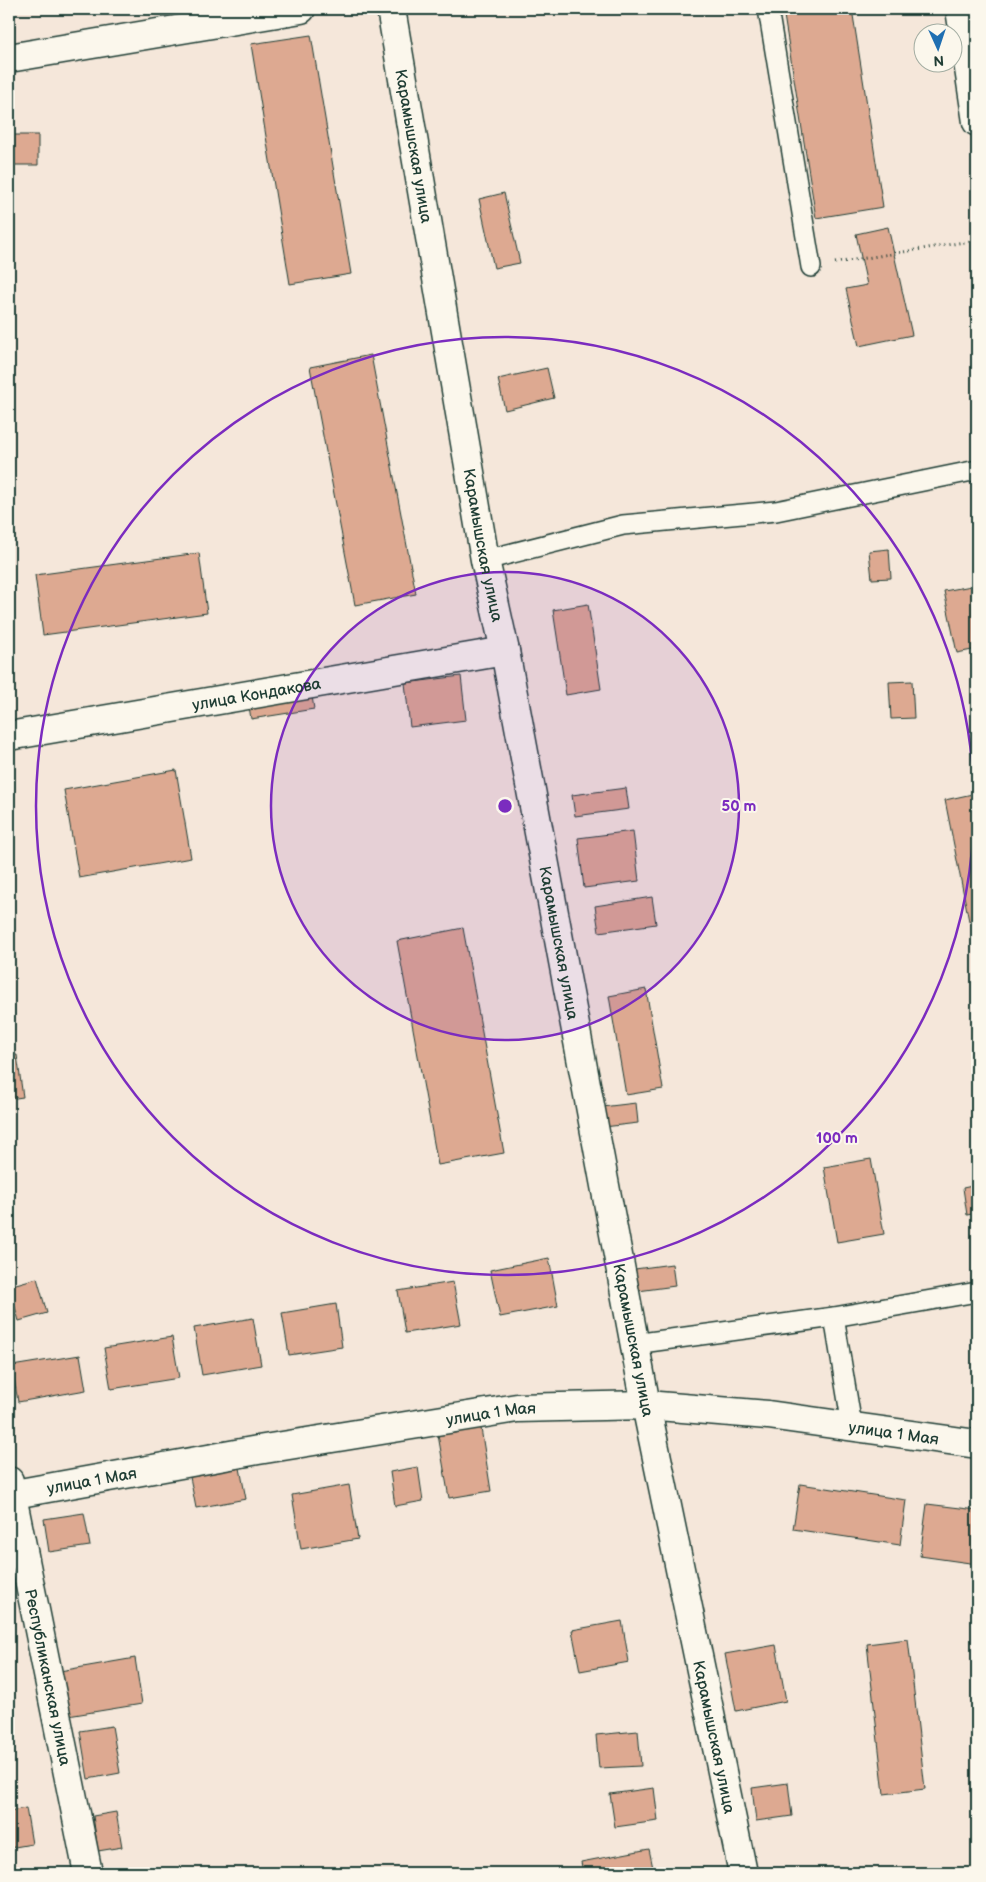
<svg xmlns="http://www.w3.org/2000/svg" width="986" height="1882" font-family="'Balsamiq Sans',sans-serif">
<rect width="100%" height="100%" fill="#f5e7da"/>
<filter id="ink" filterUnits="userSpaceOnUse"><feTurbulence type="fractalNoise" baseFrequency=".02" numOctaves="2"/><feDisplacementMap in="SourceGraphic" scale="10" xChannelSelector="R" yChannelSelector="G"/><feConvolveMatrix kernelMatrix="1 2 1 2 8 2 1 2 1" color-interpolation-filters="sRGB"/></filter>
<g filter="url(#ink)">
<g fill="#dda991" stroke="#1f3d34">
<polygon points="783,9 852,9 883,207 816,218"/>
<polygon points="311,35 351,274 290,284 251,44"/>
<rect x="9" y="135" width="29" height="30"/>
<polygon points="504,193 520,263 494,268 479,199"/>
<polygon points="888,227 912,335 859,346 846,289 867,285 856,234"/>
<polygon points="371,355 416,594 355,605 310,367"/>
<polygon points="547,368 554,398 505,410 498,379"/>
<polygon points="889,549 891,578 872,579 869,551"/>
<polygon points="199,553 207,613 43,635 35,575"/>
<polygon points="977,585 977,649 957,653 944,591"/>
<polygon points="588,604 601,689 566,695 553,610"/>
<polygon points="461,676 466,720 410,727 405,683"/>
<polygon points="309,677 314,709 251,719 246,687"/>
<polygon points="912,681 914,718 891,719 889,682"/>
<polygon points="176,770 191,858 79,878 64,790"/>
<polygon points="626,788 629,809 575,816 572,795"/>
<polygon points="977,793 977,919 969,921 945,800"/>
<polygon points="633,831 639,881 584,888 578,838"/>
<polygon points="652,897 656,924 599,932 595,906"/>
<polygon points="463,928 504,1153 438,1165 397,941"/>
<polygon points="646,989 663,1089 626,1095 609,996"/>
<polygon points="17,1055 23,1097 9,1099 9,1056"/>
<polygon points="636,1103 638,1123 604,1127 602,1107"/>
<polygon points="871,1159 884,1234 837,1242 824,1167"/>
<polygon points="977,1185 977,1213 967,1215 963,1188"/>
<polygon points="549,1258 558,1306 500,1317 490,1270"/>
<polygon points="672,1264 675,1286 638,1291 635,1269"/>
<polygon points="37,1278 47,1313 19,1321 9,1286"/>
<polygon points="453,1282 461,1324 405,1333 398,1291"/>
<polygon points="336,1304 342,1347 289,1355 282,1313"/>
<polygon points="253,1318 261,1365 202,1375 194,1328"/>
<polygon points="172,1337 179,1378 111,1389 104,1348"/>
<polygon points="80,1355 86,1390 18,1402 12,1366"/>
<polygon points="480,1422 491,1491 449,1498 437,1429"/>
<polygon points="418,1467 423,1501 395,1506 390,1472"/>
<polygon points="240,1468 246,1499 196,1508 190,1477"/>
<polygon points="800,1484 906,1500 900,1545 793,1529"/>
<polygon points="349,1485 358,1539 301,1549 292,1495"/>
<polygon points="927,1504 977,1510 977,1564 920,1556"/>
<polygon points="84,1513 90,1546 49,1552 44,1519"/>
<polygon points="622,1621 629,1662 580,1671 572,1630"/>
<polygon points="908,1639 925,1789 884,1794 867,1644"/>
<polygon points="776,1645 786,1701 736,1711 725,1654"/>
<polygon points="135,1658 142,1704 62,1717 54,1672"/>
<polygon points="112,1726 120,1773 88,1779 80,1731"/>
<polygon points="638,1731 641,1766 599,1768 596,1735"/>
<polygon points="788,1783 792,1816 756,1821 752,1788"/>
<polygon points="654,1788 658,1821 615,1827 610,1794"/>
<polygon points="26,1808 32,1844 9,1848 9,1811"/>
<polygon points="116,1812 122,1847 98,1851 93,1816"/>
<polygon points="649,1849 654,1873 583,1873 581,1862"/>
</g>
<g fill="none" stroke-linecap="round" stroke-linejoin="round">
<g stroke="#1f3d34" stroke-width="22">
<g id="service">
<polyline points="768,9 811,267"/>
<polyline points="485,560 623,525 776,511 977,470"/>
<polyline points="834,1317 852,1426"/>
<polyline points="634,1344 834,1317 977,1292"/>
</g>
</g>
<g stroke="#1f3d34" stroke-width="31">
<g id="minor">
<path id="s1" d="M391 9 485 560 505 651 646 1405"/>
<polyline points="960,9 977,122"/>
<polyline points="9,58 301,9"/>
<path id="s2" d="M9 736 505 651"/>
<path id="s3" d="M9 1481 88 1873"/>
</g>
</g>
<g stroke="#1f3d34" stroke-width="31">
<g id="tertiary">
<path id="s4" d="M646 1405 743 1873"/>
<path id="s5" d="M9 1495 258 1450 517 1408 646 1405 768 1415 977 1444"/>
</g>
</g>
<polyline stroke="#1f3d34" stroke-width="3" stroke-dasharray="1 4" stroke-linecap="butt" points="835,263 977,240"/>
<use href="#service" stroke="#fbf7ec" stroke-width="19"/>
<use href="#minor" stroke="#fbf7ec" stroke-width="28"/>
<use href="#tertiary" stroke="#fbf7ec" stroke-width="28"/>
</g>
</g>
<circle cx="505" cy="806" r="234" fill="#7b2cbf" fill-opacity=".12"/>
<g fill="none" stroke="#7b2cbf" stroke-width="2.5">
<circle cx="505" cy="806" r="234"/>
<circle cx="505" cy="806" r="469"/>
</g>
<g text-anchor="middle" stroke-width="4" stroke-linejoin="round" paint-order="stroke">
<g font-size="16" fill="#1f3d34" stroke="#fbf7ec">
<text dy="6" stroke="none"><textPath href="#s1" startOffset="139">Карамышская улица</textPath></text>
<text dy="6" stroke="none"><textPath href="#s1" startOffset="544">Карамышская улица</textPath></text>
<text dy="6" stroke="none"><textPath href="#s2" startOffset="251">улица Кондакова</textPath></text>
<text dy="6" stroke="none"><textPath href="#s1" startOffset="949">Карамышская улица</textPath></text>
<text transform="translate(634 1340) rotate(79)" y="6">Карамышская улица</text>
<text dy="6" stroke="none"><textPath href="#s5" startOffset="489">улица 1 Мая</textPath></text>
<text dy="6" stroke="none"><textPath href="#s5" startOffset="894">улица 1 Мая</textPath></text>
<text dy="6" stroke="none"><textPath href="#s5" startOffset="84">улица 1 Мая</textPath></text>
<text dy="6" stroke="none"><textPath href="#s3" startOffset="200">Республиканская улица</textPath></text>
<text dy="6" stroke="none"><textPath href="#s4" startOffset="339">Карамышская улица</textPath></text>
</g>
</g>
<circle cx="505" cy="806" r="8" fill="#7b2cbf" stroke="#fbf7ec" stroke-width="2.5"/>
<g font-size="15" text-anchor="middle" font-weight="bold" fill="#7b2cbf" stroke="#fbf7ec" stroke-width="4" stroke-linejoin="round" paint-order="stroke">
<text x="739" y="811">50 m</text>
<text x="837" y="1143">100 m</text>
</g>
<rect width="986" height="1882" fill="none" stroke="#fbf7ec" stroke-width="30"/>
<rect x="15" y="15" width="956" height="1852" fill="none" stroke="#1f3d34" stroke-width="2" filter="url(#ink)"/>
<g transform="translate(938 48) rotate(177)"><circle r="24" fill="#fbf7ec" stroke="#a3ada2"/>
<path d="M0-4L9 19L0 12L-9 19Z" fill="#1f6fb2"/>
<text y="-8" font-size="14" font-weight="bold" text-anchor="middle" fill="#1f3d34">N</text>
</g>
</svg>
